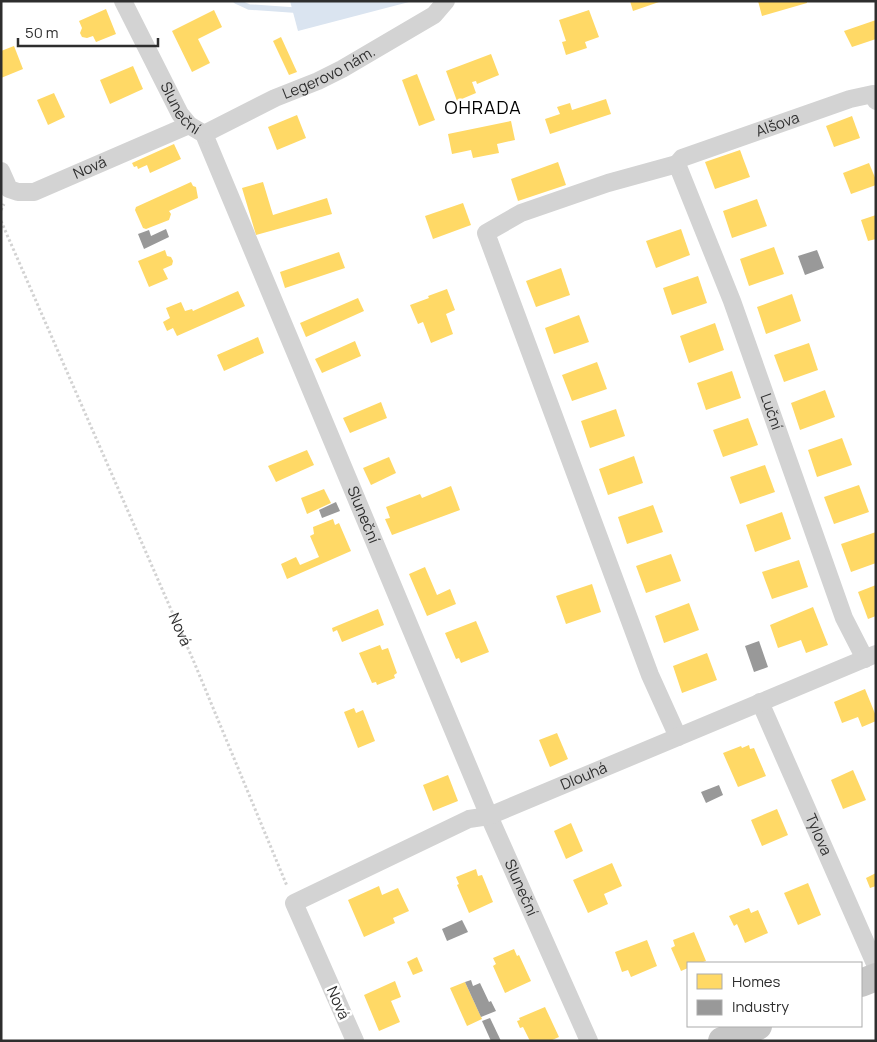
<svg xmlns="http://www.w3.org/2000/svg" width="877" height="1042" font-family="Manrope,sans-serif">
<rect width="100%" height="100%" fill="#fff"/>
<polygon fill="#dae4f0" points="290,1 408,1 409,2 298,31"/>
<g fill="#ffd966">
<polygon points="630,1 659,1 659,2 633,11"/>
<polygon points="758,1 807,1 807,3 762,16"/>
<polygon points="106,9 116,34 96,42 93,36 87,38 82,37 80,33 82,28 79,21"/>
<polygon points="214,10 222,27 198,39 210,63 192,72 172,31"/>
<polygon points="589,10 599,37 585,42 587,48 566,55 562,42 566,41 559,20"/>
<polygon points="876,20 876,39 852,47 844,31"/>
<polygon points="281,37 297,72 289,75 273,41"/>
<polygon points="14,46 23,69 1,78 1,51"/>
<polygon points="491,54 499,75 477,84 476,81 472,82 476,93 457,101 446,71"/>
<polygon points="133,66 143,89 110,104 100,80"/>
<polygon points="417,74 435,120 419,126 402,80"/>
<polygon points="54,93 65,117 48,125 37,100"/>
<polygon points="606,99 611,114 550,134 545,119 560,114 557,107 570,103 572,110"/>
<polygon points="297,115 306,138 277,150 268,127"/>
<polygon points="852,116 860,138 834,147 826,126"/>
<polygon points="511,121 515,140 497,144 499,153 473,158 471,150 452,154 448,134"/>
<polygon points="174,144 181,159 150,173 147,165 138,169 137,166 134,167 132,163"/>
<polygon points="740,150 750,177 715,189 705,162"/>
<polygon points="558,162 566,185 518,201 511,179"/>
<polygon points="869,163 876,180 876,185 851,194 843,173"/>
<polygon points="191,182 193,186 196,187 198,198 169,211 171,214 169,220 146,229 143,228 135,210 136,207"/>
<polygon points="263,182 273,215 327,198 332,214 256,235 242,188"/>
<polygon points="757,199 767,226 732,238 723,211"/>
<polygon points="463,203 471,225 433,239 425,216"/>
<polygon points="876,215 876,239 868,241 861,220"/>
<polygon points="681,229 690,255 656,268 646,241"/>
<polygon points="774,247 784,274 749,286 740,259"/>
<polygon points="165,250 167,256 171,257 173,261 172,265 163,269 168,279 149,287 138,261"/>
<polygon points="339,252 345,268 285,288 280,272"/>
<polygon points="561,268 570,295 536,307 526,281"/>
<polygon points="698,276 707,303 672,315 663,288"/>
<polygon points="447,289 455,310 446,314 453,334 431,343 423,322 418,324 410,305 429,298 428,296"/>
<polygon points="238,291 245,306 177,336 173,328 167,331 163,322 170,318 166,308 181,302 185,311 192,309 193,311"/>
<polygon points="792,294 801,321 766,334 757,307"/>
<polygon points="358,298 364,311 306,337 300,323"/>
<polygon points="579,315 589,342 554,354 545,328"/>
<polygon points="715,323 724,350 689,363 680,336"/>
<polygon points="258,337 264,353 224,371 217,355"/>
<polygon points="355,341 361,356 322,373 315,359"/>
<polygon points="809,343 818,370 784,382 774,355"/>
<polygon points="597,362 607,389 572,401 562,375"/>
<polygon points="732,371 741,398 706,410 697,383"/>
<polygon points="825,390 835,417 800,430 791,403"/>
<polygon points="381,402 387,418 350,433 343,418"/>
<polygon points="616,409 625,436 590,448 581,421"/>
<polygon points="748,418 758,445 723,457 713,430"/>
<polygon points="842,438 852,465 817,477 808,450"/>
<polygon points="307,450 314,465 276,482 268,466"/>
<polygon points="634,456 643,483 608,495 599,469"/>
<polygon points="389,457 396,473 371,485 363,468"/>
<polygon points="765,465 775,492 740,504 730,477"/>
<polygon points="859,485 869,512 834,524 824,497"/>
<polygon points="451,486 460,510 392,535 385,519 390,518 386,507 420,494 422,498"/>
<polygon points="324,489 331,503 307,514 301,498"/>
<polygon points="653,505 663,532 627,544 618,517"/>
<polygon points="782,512 791,539 755,552 746,525"/>
<polygon points="333,519 335,525 339,523 351,551 287,579 281,564 296,557 300,565 319,557 310,536 314,534 313,527"/>
<polygon points="876,532 876,563 851,572 841,544"/>
<polygon points="671,554 681,581 646,593 636,566"/>
<polygon points="799,560 808,587 772,599 762,572"/>
<polygon points="425,567 437,595 450,589 456,604 427,616 409,574"/>
<polygon points="592,584 601,612 566,624 556,596"/>
<polygon points="876,585 876,616 868,619 858,592"/>
<polygon points="689,603 699,630 664,643 655,616"/>
<polygon points="813,607 828,645 806,653 801,640 778,648 770,625"/>
<polygon points="378,609 384,625 342,642 337,630 333,632 332,628"/>
<polygon points="476,621 489,652 461,663 459,658 456,659 445,633"/>
<polygon points="380,645 382,650 388,648 397,673 394,675 395,678 377,685 376,682 372,683 359,653"/>
<polygon points="707,653 717,680 682,693 673,666"/>
<polygon points="865,689 876,716 876,721 862,727 858,717 842,723 834,702"/>
<polygon points="354,708 356,713 363,710 375,741 358,748 344,712"/>
<polygon points="557,733 568,759 550,767 539,740"/>
<polygon points="749,745 750,749 754,748 766,776 738,787 723,753 741,746 742,748"/>
<polygon points="853,770 866,800 843,809 831,780"/>
<polygon points="448,775 458,801 433,811 423,785"/>
<polygon points="777,809 788,835 762,846 751,820"/>
<polygon points="571,823 583,851 566,859 554,831"/>
<polygon points="612,863 622,886 604,894 608,904 588,913 573,880"/>
<polygon points="476,869 478,876 482,875 493,902 469,913 457,885 459,884 456,877"/>
<polygon points="876,873 876,886 870,888 866,878"/>
<polygon points="808,883 821,915 798,925 784,893"/>
<polygon points="379,886 382,895 398,888 409,911 393,918 395,923 364,937 348,900"/>
<polygon points="749,908 751,913 758,910 768,933 745,943 737,924 734,926 729,916"/>
<polygon points="694,932 706,961 700,963 688,963 688,968 681,971 671,948 675,946 673,940"/>
<polygon points="647,940 657,966 631,977 628,970 622,972 615,952"/>
<polygon points="514,949 517,956 519,955 531,981 505,993 493,966 496,964 493,958"/>
<polygon points="417,957 423,971 413,975 407,962"/>
<polygon points="395,981 401,997 391,1001 400,1022 379,1031 364,995"/>
<polygon points="465,982 482,1019 467,1026 450,988"/>
<polygon points="545,1007 559,1037 550,1041 530,1041 523,1027 520,1028 517,1021 520,1020 519,1018"/>
</g>
<g fill="#999">
<polygon points="166,229 169,237 144,249 138,234 149,230 151,236"/>
<polygon points="817,250 824,268 805,275 798,256"/>
<polygon points="336,502 340,511 322,518 319,510"/>
<polygon points="759,641 768,667 754,672 745,646"/>
<polygon points="719,785 723,795 706,803 701,792"/>
<polygon points="462,920 468,932 447,941 442,929"/>
<polygon points="471,980 473,986 480,983 489,1002 491,1001 496,1011 481,1017 465,982"/>
<polygon points="490,1018 501,1041 491,1041 482,1021"/>
</g>
<g fill="none" stroke-linecap="round" stroke-linejoin="round">
<polyline stroke="#dae4f0" stroke-width="5.5" points="236,1 249,7 293,10"/>
<g stroke="#d3d3d3" stroke-width="3" stroke-dasharray="2.5 2.5" stroke-linecap="butt">
<polyline points="1,210 4,204"/>
<path id="s1" d="M1 221 194 662 287 886"/>
</g>
<g stroke="#d3d3d3" stroke-width="18">
<path id="s2" d="M123 1 180 114 189 125 204 134 489 816 589 1041"/>
<path id="s3" d="M204 134 275 98 318 81 342 69 434 15 446 1"/>
<polyline points="677,164 608,183 521,213 486,233 650,675 678,737"/>
<path id="s4" d="M677 164 732 301 844 618 865 659"/>
<path id="s5" d="M677 164 682 158 850 99 873 94 876 101"/>
<path id="s6" d="M1 171 9 189 18 192H34L189 125"/>
<path id="s7" d="M760 702 876 966"/>
<path id="s8" d="M355 1041 294 903 469 819 489 816 876 654"/>
</g>
<g stroke="#c6c6c6" stroke-width="28">
<polyline points="861,983 876,977"/>
<polyline points="722,1041 758,1026"/>
</g>
</g>
<g text-anchor="middle" stroke-width="5" stroke-linejoin="round" paint-order="stroke">
<g font-size="15" fill="#2e2e2e" stroke="#fff">
<text dy="5" stroke="none"><textPath href="#s3" startOffset="139">Legerovo nám.</textPath></text>
<text dy="5" stroke="none"><textPath href="#s2" startOffset="122">Sluneční</textPath></text>
<text dy="5" stroke="none"><textPath href="#s5" startOffset="109">Alšova</textPath></text>
<text dy="5" stroke="none"><textPath href="#s6" startOffset="106">Nová</textPath></text>
<text dy="5" stroke="none"><textPath href="#s4" startOffset="265">Luční</textPath></text>
<text dy="5" stroke="none"><textPath href="#s2" startOffset="571">Sluneční</textPath></text>
<text dy="5" stroke="none"><textPath href="#s1" startOffset="446">Nová</textPath></text>
<text dy="5" stroke="none"><textPath href="#s8" startOffset="468">Dlouhá</textPath></text>
<text dy="5" stroke="none"><textPath href="#s7" startOffset="145">Tylova</textPath></text>
<text dy="5" stroke="none"><textPath href="#s2" startOffset="976">Sluneční</textPath></text>
<text transform="translate(338 1003) rotate(66)" y="5">Nová</text>
</g>
<g font-size="18" letter-spacing="1" fill="#000" stroke="#fff">
<text x="483" y="114">OHRADA</text>
</g>
</g>
<rect width="877" height="1042" fill="none" stroke="#2e2e2e" stroke-width="5"/>
<rect x="687" y="962" width="175" height="65" fill="#ffffff" stroke="#ababab"/>
<rect x="697" y="974" width="25" height="15" fill="#ffd966" stroke="#ababab"/>
<text x="732" y="987" font-size="15" fill="#2e2e2e">Homes</text>
<rect x="697" y="1000" width="25" height="15" fill="#999999" stroke="#ababab"/>
<text x="732" y="1012" font-size="15" fill="#2e2e2e">Industry</text>
<path d="M18 38v8h140v-8" fill="none" stroke="#2e2e2e" stroke-width="2.5"/>
<text x="25" y="38" font-size="15" fill="#2e2e2e" stroke="#ffffff" stroke-width="4" paint-order="stroke">50 m</text>
</svg>
